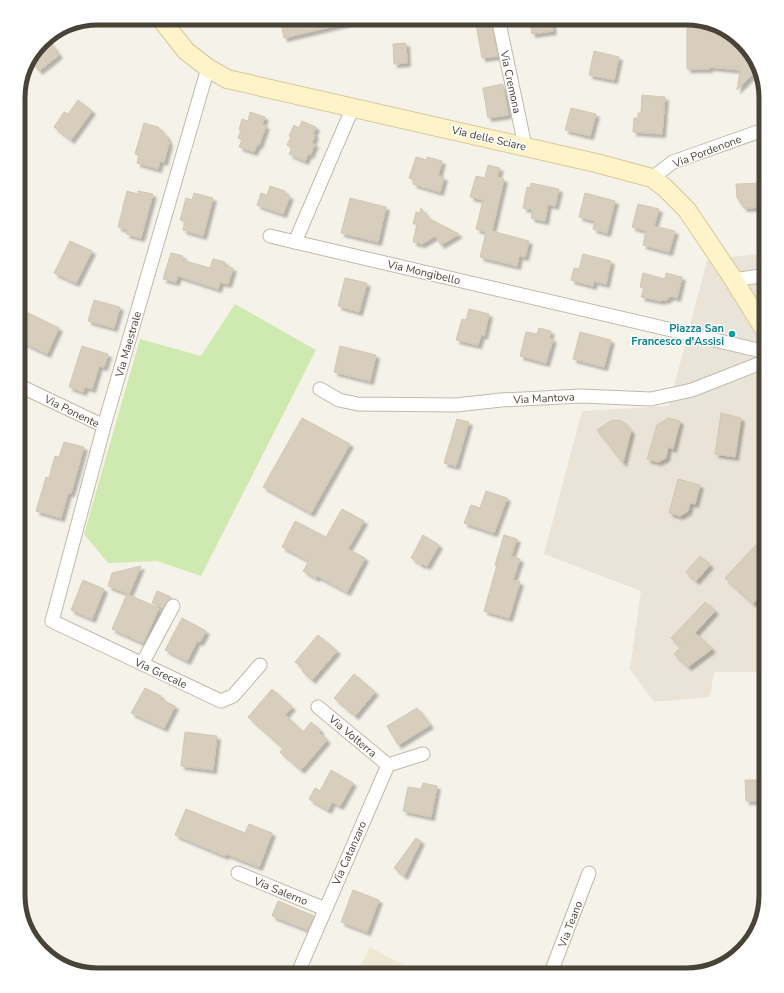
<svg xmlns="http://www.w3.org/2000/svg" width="784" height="993" font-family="'Nunito Sans',sans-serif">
<defs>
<filter id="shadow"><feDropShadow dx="3.5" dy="3.5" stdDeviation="1" flood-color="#0004"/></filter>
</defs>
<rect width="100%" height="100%" fill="#f5f2e9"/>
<polygon fill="#e9e4d7" points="766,253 766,672 714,672 710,697 654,702 630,669 641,591 544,554 582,411 669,406 707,260"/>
<polygon fill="#eee8d3" points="370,947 422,975 356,975"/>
<polygon fill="#ceeab1" points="235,304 316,350 201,576 157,561 108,563 84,534 140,339 201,356"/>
<g fill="#d7cebe" stroke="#d2c7b1" filter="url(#shadow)">
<polygon points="280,18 347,18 347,23 284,38"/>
<polygon points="529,18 551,18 553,31 532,34"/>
<polygon points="491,21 498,56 482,58 476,24"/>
<polygon points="699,21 726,29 752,54 757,70 737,90 740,70 709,67 709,69 687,69 687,28 699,28"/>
<polygon points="46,37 59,55 39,71 30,59"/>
<polygon points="406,43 407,63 394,64 393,44"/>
<polygon points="594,51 619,57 614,80 589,75"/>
<polygon points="503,84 508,115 488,118 483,88"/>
<polygon points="642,95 665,97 662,134 633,132 634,118 638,118 638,113 641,113"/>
<polygon points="78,100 92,111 71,140 54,127 64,112 68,114"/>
<polygon points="571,108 596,114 590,136 565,130"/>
<polygon points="250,112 265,117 262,124 266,126 259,145 257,145 254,152 239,147 242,140 238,138 241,130 239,130 242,119 248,121"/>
<polygon points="302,121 316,127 313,134 315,135 312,143 315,144 310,155 308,154 305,161 289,154 292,148 287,145 291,137 289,136 294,125 299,128"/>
<polygon points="144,123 158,127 166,136 169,143 164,162 160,161 158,169 137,163 139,155 135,154"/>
<polygon points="416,157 427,160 427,157 442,161 438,176 444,177 440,192 413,184 415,180 409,178"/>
<polygon points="488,165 500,168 497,177 504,179 492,231 529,241 525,257 519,256 517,266 480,257 486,232 476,229 483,200 470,197 476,176 485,178"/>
<polygon points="531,183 559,189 555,206 548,204 545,221 531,218 533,210 523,208 527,187 530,188"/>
<polygon points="766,183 766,207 744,208 737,198 736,184"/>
<polygon points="270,186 285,191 284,194 290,196 283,214 257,205 261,193 267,195"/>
<polygon points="127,191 138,194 138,191 153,194 141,238 126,234 128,230 118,227"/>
<polygon points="194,193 213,198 203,236 183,230 185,221 180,220 186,198 192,200"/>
<polygon points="585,193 615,201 607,233 593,229 595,221 579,217"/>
<polygon points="350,198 386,207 378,242 341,233"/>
<polygon points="638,204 659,209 654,226 675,231 669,252 643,245 646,231 632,227"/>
<polygon points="421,208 428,218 459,234 441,245 435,236 422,244 413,242 417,224 413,224 416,212 420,213"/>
<polygon points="70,241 92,251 76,283 54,273"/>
<polygon points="171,253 183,256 182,260 210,268 213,259 225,262 224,266 233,268 228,284 220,282 218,289 178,276 176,282 163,279"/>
<polygon points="583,254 611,261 606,284 594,281 593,286 571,280 574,268 579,269"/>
<polygon points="643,273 665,279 666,273 682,277 677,298 671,296 666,300 661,300 661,301 641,297 644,288 640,287"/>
<polygon points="345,278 367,283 359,312 338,306"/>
<polygon points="94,300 120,307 114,328 88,321"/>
<polygon points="469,309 489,314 484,336 481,335 478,345 456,340 462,319 466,320"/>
<polygon points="24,311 59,328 47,354 18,340 18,324"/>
<polygon points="539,328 551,331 549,338 553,339 546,363 520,356 526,332 537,334"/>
<polygon points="580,332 611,340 604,367 573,359"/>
<polygon points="82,346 108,354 104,367 99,366 92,389 85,387 83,392 69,387"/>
<polygon points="340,346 376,355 370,381 334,372"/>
<polygon points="721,413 741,418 735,457 715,454"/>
<polygon points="302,418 350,444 311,513 263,487"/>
<polygon points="668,418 680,421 673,449 668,447 666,458 658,462 647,459 657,425"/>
<polygon points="457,419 469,422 456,466 444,463"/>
<polygon points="612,420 622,421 631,431 623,463 597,430"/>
<polygon points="64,442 84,447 71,493 68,493 61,518 36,511 46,477 49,478 55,456 59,457"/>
<polygon points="678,479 700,485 695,504 690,503 688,511 680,516 669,513"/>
<polygon points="486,491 507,498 494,533 464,523 471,505 480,508"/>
<polygon points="342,509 364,521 348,549 365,558 347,592 317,576 316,578 303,571 309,561 282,547 295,521 326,537"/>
<polygon points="766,534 766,590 753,604 725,578"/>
<polygon points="423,535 439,545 427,566 423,564 422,565 411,558"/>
<polygon points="504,535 517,539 511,556 520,559 513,580 520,582 509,618 484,611 497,565 495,565"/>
<polygon points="700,556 710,565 696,581 686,572"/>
<polygon points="141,566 129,594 108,586 112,573"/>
<polygon points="83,580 104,589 92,619 71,610"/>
<polygon points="157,591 171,597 163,608 152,603"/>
<polygon points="127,594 159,608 143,643 112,629"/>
<polygon points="705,602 715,611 695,633 712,649 688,667 674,654 681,647 671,638"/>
<polygon points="182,618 206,631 200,642 197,641 187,661 165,650"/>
<polygon points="318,635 337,651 312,680 302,671 304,669 295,662"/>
<polygon points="354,674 375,692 355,716 334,698"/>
<polygon points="145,688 161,696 160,699 175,706 164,728 131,713"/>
<polygon points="272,689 292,707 285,715 303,732 311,722 320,730 319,732 327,740 301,770 280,752 283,748 248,717"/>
<polygon points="417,708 430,725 398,745 387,726"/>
<polygon points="185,732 217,736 213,770 181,766"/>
<polygon points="331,770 353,783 340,806 332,802 328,810 309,799 315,788 320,791"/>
<polygon points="745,780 766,780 766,797 762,797 762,801 746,801"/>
<polygon points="423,783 437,786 431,817 403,811 408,787 421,789"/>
<polygon points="186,809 245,833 249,824 272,833 259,867 226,854 225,856 175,835"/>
<polygon points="416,838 421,841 404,876 394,868"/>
<polygon points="353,890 379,900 367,932 341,922"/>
<polygon points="278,901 314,916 308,930 272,916"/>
</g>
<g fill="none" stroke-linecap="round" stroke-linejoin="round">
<g stroke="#c1baab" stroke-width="15">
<g id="street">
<polyline points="498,18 525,146"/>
<polyline points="208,68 104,426 52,621 221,701 233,696 260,665"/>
<polyline points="353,107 295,242 766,352"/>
<polyline points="652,178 673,162 766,129"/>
<polyline points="270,236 295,242"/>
<polyline points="734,280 766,275"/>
<polyline points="18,385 104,426"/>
<polyline points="320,389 339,400 358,404 456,405 501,400 581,396 651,399 692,390 766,361"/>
<polyline points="142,664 173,606"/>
<polyline points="318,707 388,765"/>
<polyline points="238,873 325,909"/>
<polyline points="297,975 388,765 423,754"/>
<polyline points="550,975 589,873"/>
</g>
</g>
<g stroke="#d6c898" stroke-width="20">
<polyline id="secondary" points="160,18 186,51 208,68 227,79 596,163 652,178 664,187 687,210 730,274 766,332"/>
</g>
<use href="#street" stroke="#fff" stroke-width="13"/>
<use href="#secondary" stroke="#fff4c9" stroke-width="18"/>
</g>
<circle fill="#0f9aa8" stroke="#fff" stroke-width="1.5" cx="732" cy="334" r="4"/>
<g text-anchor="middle" stroke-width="3" stroke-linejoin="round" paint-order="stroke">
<g font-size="11" fill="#494337" stroke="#fff">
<text transform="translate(511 82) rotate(78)" y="4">Via Cremona</text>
<text transform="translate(489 138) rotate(13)" y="4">Via delle Sciare</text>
<text transform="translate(707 151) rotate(-21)" y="4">Via Pordenone</text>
<text transform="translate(424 272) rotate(13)" y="4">Via Mongibello</text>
<text transform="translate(128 344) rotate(-74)" y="4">Via Maestrale</text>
<text transform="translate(544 398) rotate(-3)" y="4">Via Mantova</text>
<text transform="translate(72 411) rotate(26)" y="4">Via Ponente</text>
<text transform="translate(161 673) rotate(25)" y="4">Via Grecale</text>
<text transform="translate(353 736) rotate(40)" y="4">Via Volterra</text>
<text transform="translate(349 853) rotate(-66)" y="4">Via Catanzaro</text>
<text transform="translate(281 891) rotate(22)" y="4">Via Salerno</text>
<text transform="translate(570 924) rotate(-69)" y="4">Via Teano</text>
</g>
<g font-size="11" font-weight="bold" fill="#0d838f" stroke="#fff" text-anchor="end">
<text x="724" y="332">Piazza San<tspan x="724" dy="13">Francesco d'Assisi</tspan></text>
</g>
</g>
<path d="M0 0H784V993H0ZM98 25H686A73 73 0 0 1 759 98V895A73 73 0 0 1 686 968H98A73 73 0 0 1 25 895V98A73 73 0 0 1 98 25Z" fill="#fff" fill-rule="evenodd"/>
<path fill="none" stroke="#494337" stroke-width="5" d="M98 25H686A73 73 0 0 1 759 98V895A73 73 0 0 1 686 968H98A73 73 0 0 1 25 895V98A73 73 0 0 1 98 25Z"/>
</svg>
